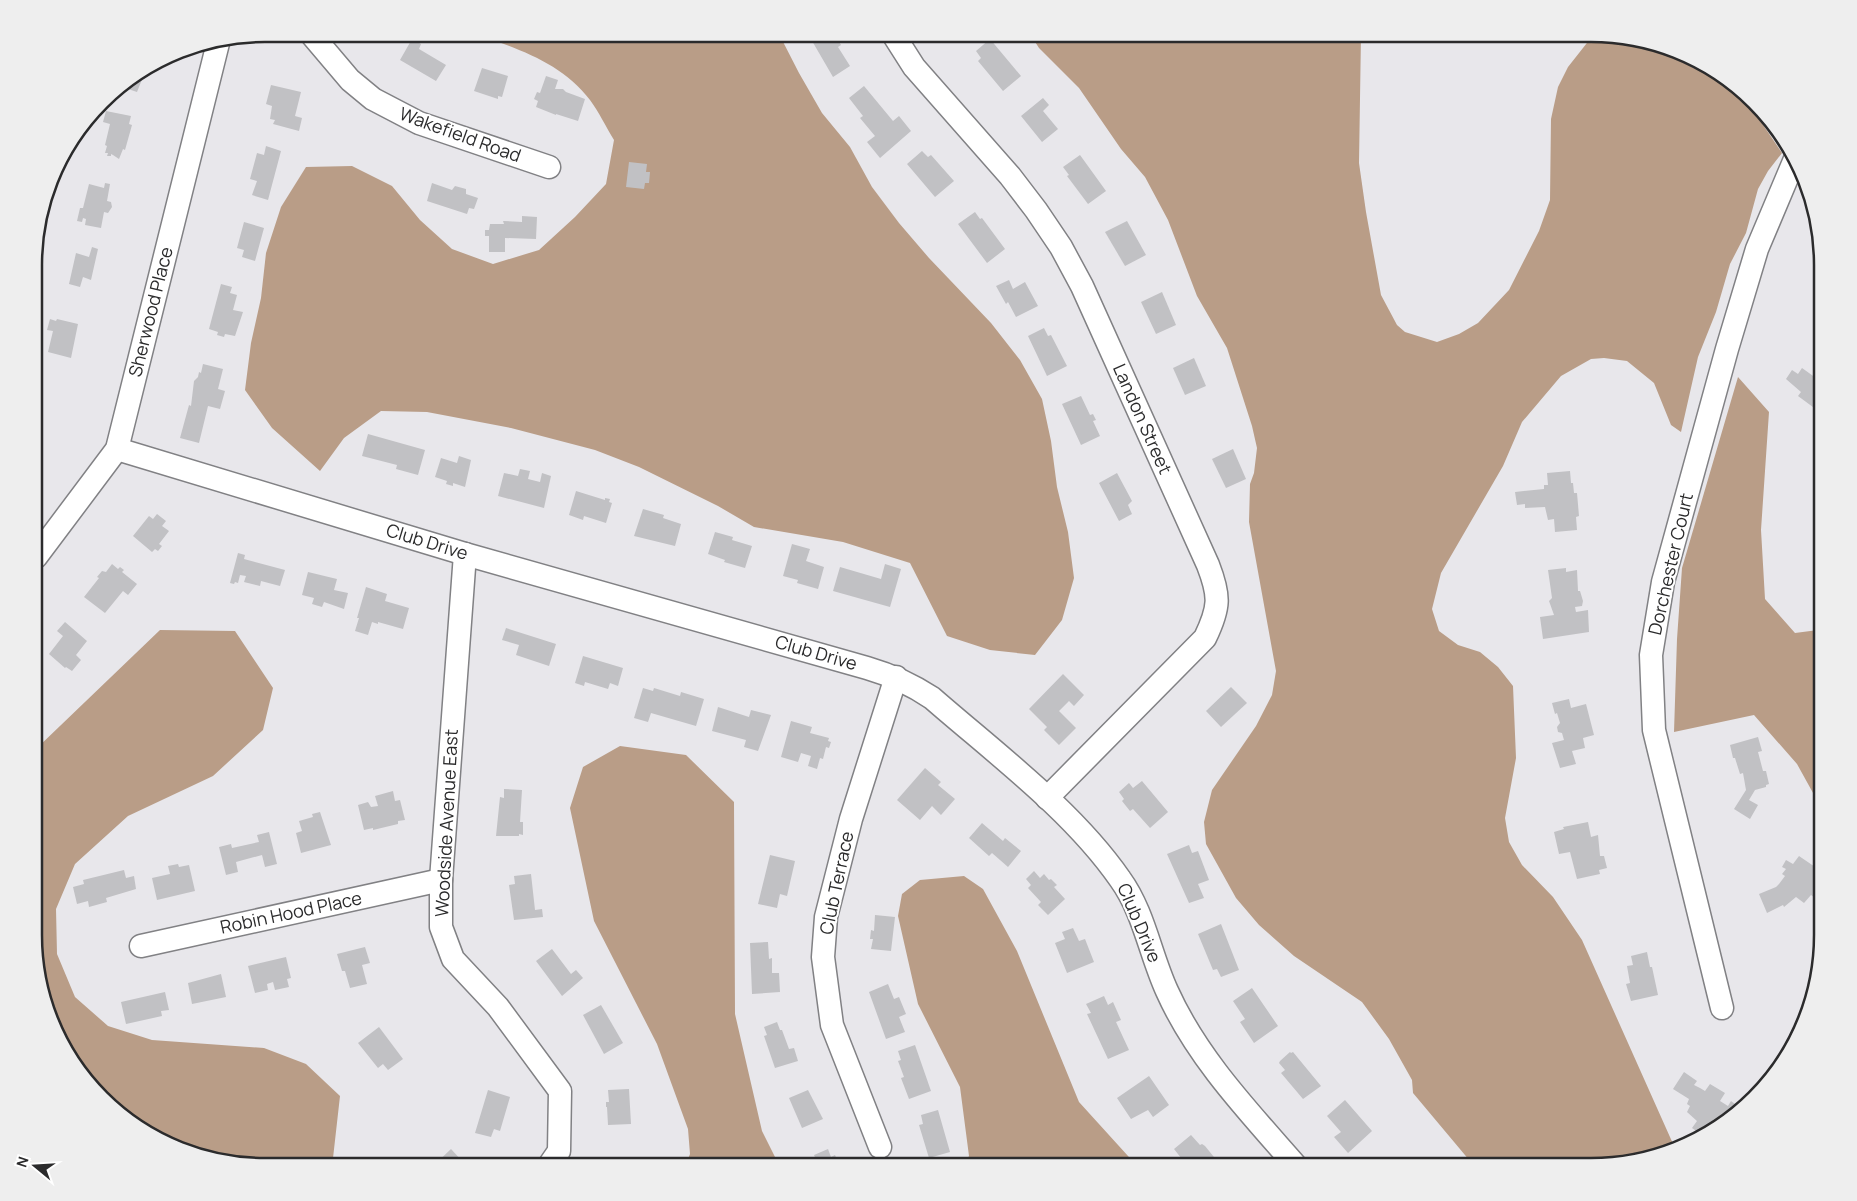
<svg xmlns="http://www.w3.org/2000/svg" width="1857" height="1201" font-family="Manrope,sans-serif">
<rect width="100%" height="100%" fill="#e8e7eb"/>
<g fill="#b99d87">
<path d="M476 34H779L799 73 822 113 850 147 872 187 899 223 929 258 991 323 1020 360 1042 399 1051 441 1057 487 1068 532 1074 578 1062 620 1035 655 990 650 947 636 910 563 843 542 754 527 718 506 639 467 595 450 511 428 427 412 381 411 344 438 320 471 272 428 245 390 251 343 261 298 266 253 281 207 306 167 352 166 392 186 420 220 452 249 493 264 539 250 575 217 606 184 614 140C606 127 599 112 590 100 562 63 518 49 476 34Z"/>
<polygon points="1030,34 1361,34 1359,163 1366,212 1381,295 1397,325 1405,332 1437,342 1459,334 1478,323 1509,290 1539,231 1550,200 1551,119 1558,87 1568,67 1594,34 1666,46 1720,73 1749,104 1782,153 1768,171 1758,189 1746,233 1730,264 1716,312 1698,357 1681,432 1671,425 1654,383 1627,361 1604,358 1591,359 1561,376 1522,422 1503,466 1441,573 1432,609 1439,631 1458,645 1480,652 1498,667 1513,686 1516,758 1505,818 1509,842 1522,865 1553,897 1582,940 1674,1146 1606,1167 1475,1167 1413,1093 1412,1080 1389,1039 1362,1002 1294,956 1259,925 1236,898 1206,844 1204,822 1212,790 1256,726 1272,695 1276,671 1249,522 1250,484 1254,473 1257,448 1252,426 1227,348 1197,296 1168,220 1145,177 1121,149 1079,88 1039,48"/>
<polygon points="1738,377 1769,412 1761,530 1765,599 1795,633 1818,630 1823,624 1823,811 1797,764 1754,715 1674,732 1677,639 1682,568"/>
<polygon points="160,630 235,631 273,688 263,730 213,776 128,816 75,864 56,909 57,954 75,997 108,1026 152,1040 264,1048 306,1064 340,1096 332,1167 265,1167 191,1155 137,1128 65,1052 36,965 36,749"/>
<polygon points="620,746 686,755 734,802 735,1014 762,1131 780,1167 685,1167 690,1154 688,1129 657,1044 594,921 570,808 583,767"/>
<polygon points="964,876 983,889 1017,951 1079,1102 1138,1167 963,1167 969,1156 960,1087 918,1004 898,916 902,894 920,880"/>
</g>
<g fill="#c1c1c4">
<polygon points="808,34 842,34 844,37 838,40 841,45 838,47 850,66 833,77"/>
<polygon points="412,39 421,44 419,49 446,65 436,81 400,60"/>
<polygon points="990,39 1021,76 1003,91 978,61 981,58 976,51"/>
<polygon points="482,68 508,76 502,97 498,96 498,99 474,91"/>
<polygon points="145,72 137,92 122,87 123,85"/>
<polygon points="546,76 558,80 555,89 563,89 566,92 585,99 578,121 556,114 556,115 536,107 538,101 534,99 537,92 540,93"/>
<polygon points="271,85 301,92 295,116 302,118 299,131 273,124 275,120 270,119 272,106 266,104"/>
<polygon points="864,86 893,121 899,116 911,131 880,158 867,142 875,136 860,118 863,116 849,98"/>
<polygon points="1043,98 1049,105 1043,111 1058,129 1042,142 1021,116"/>
<polygon points="106,111 131,116 129,124 132,125 125,150 123,149 119,159 113,155 111,154 111,156 107,156 108,153 105,153 107,146 105,145 110,124 103,122"/>
<polygon points="266,146 281,151 268,200 252,195 257,181 250,179 257,153 264,155"/>
<polygon points="922,151 928,157 931,155 954,181 935,197 907,164"/>
<polygon points="1080,155 1106,191 1088,204 1067,176 1069,175 1063,167"/>
<polygon points="629,162 647,164 646,172 650,172 649,183 645,183 644,189 626,187"/>
<polygon points="105,183 110,184 107,201 111,202 112,207 108,213 104,212 101,228 85,225 86,219 83,218 82,222 77,221 80,208 83,208 89,184 104,188"/>
<polygon points="432,183 452,190 455,186 466,189 466,194 478,198 474,209 469,208 467,214 427,201"/>
<polygon points="975,212 980,219 982,218 1005,249 987,263 958,224"/>
<polygon points="522,216 537,217 536,239 505,238 505,252 489,252 489,236 485,236 485,230 489,230 490,224 504,224 503,221 522,222"/>
<polygon points="1127,221 1146,255 1125,266 1105,232"/>
<polygon points="244,222 264,228 255,261 242,257 244,250 237,248"/>
<polygon points="92,247 98,249 91,280 83,277 80,287 69,284 76,253 89,257"/>
<polygon points="1009,280 1013,289 1025,282 1038,306 1016,317 1008,302 1006,304 996,286"/>
<polygon points="221,284 232,287 230,293 237,295 233,310 243,312 235,336 225,334 224,337 217,335 218,332 209,329"/>
<polygon points="1162,292 1176,325 1156,334 1141,302"/>
<polygon points="50,319 56,321 57,319 78,324 71,358 48,352 53,331 47,330"/>
<polygon points="1044,328 1048,336 1051,335 1067,366 1047,376 1028,336"/>
<polygon points="1194,358 1206,386 1185,395 1173,368"/>
<polygon points="203,364 223,369 218,389 225,391 220,409 208,406 199,443 180,438 189,405 191,406 194,381 198,377 199,372 201,373"/>
<polygon points="1802,368 1823,383 1823,424 1813,417 1817,410 1798,396 1801,392 1786,379 1792,370 1798,374"/>
<polygon points="1081,396 1090,415 1093,414 1096,420 1093,421 1100,436 1081,445 1062,404"/>
<polygon points="368,434 425,450 418,475 396,469 397,465 362,456"/>
<polygon points="1233,449 1246,479 1226,488 1212,459"/>
<polygon points="459,456 471,460 465,487 453,483 453,486 446,484 447,481 435,477 441,458 457,463"/>
<polygon points="520,469 530,471 528,479 540,482 542,473 551,476 544,508 498,496 504,473 518,476"/>
<polygon points="1570,471 1571,483 1573,483 1574,493 1577,493 1579,516 1576,517 1577,530 1555,532 1554,519 1548,520 1545,507 1525,508 1525,504 1517,505 1515,492 1544,489 1544,485 1548,485 1547,473"/>
<polygon points="1117,473 1132,501 1128,505 1132,514 1119,521 1099,483"/>
<polygon points="576,491 605,500 605,498 610,499 609,502 612,503 606,523 584,516 583,520 569,515"/>
<polygon points="643,509 664,515 663,518 681,524 675,546 634,536"/>
<polygon points="157,514 166,521 162,526 169,531 159,544 162,546 158,551 155,549 152,552 133,536 149,516 153,519"/>
<polygon points="715,532 733,537 732,540 752,546 745,568 724,562 725,560 708,554"/>
<polygon points="792,544 810,549 806,561 824,567 818,589 797,583 798,580 783,576"/>
<polygon points="238,553 245,555 244,559 285,570 280,586 261,581 260,586 244,582 246,576 240,575 238,583 235,582 234,584 230,583"/>
<polygon points="112,564 118,569 120,567 124,570 122,572 137,584 128,595 123,591 105,613 84,597 99,578 97,577 102,571 106,572"/>
<polygon points="885,564 901,569 890,607 833,591 840,567 881,579"/>
<polygon points="1566,568 1566,572 1577,570 1578,591 1580,591 1583,601 1582,606 1575,607 1576,612 1588,610 1589,632 1543,639 1540,617 1554,615 1549,601 1552,598 1548,570"/>
<polygon points="308,572 337,579 334,590 348,593 344,609 324,602 322,607 312,604 314,598 302,595"/>
<polygon points="366,587 387,594 385,601 409,608 403,629 378,622 378,624 372,622 368,635 355,631 359,618 357,618"/>
<polygon points="65,622 87,641 76,655 81,660 72,671 66,667 65,668 49,654 63,636 57,631"/>
<polygon points="506,628 556,644 549,666 516,655 519,645 502,640"/>
<polygon points="583,656 623,668 618,686 610,683 608,689 585,682 584,686 575,683"/>
<polygon points="1063,674 1084,695 1074,706 1069,701 1059,711 1076,728 1059,745 1044,730 1047,727 1029,709"/>
<polygon points="1231,687 1247,703 1221,727 1206,711"/>
<polygon points="643,688 653,691 654,688 680,696 681,692 704,699 696,726 651,713 648,722 634,718"/>
<polygon points="1569,699 1571,708 1586,704 1594,735 1583,738 1585,748 1572,751 1576,764 1560,768 1552,743 1564,740 1562,733 1558,732 1557,727 1560,723 1557,713 1555,714 1552,703"/>
<polygon points="718,707 749,717 751,710 771,715 758,751 744,747 746,740 712,731"/>
<polygon points="791,721 812,727 810,733 829,738 828,741 831,742 829,748 826,747 823,759 820,758 817,769 808,766 811,756 801,753 798,762 781,757"/>
<polygon points="1758,737 1762,751 1758,752 1763,771 1766,771 1769,784 1766,785 1766,787 1755,790 1749,800 1758,805 1750,819 1734,809 1746,790 1743,773 1740,774 1735,758 1733,758 1730,745"/>
<polygon points="925,768 941,782 938,785 955,799 941,815 932,806 920,820 897,800"/>
<polygon points="1142,781 1168,812 1150,828 1133,809 1130,811 1122,801 1124,799 1119,792 1129,783 1133,788"/>
<polygon points="504,789 522,790 520,822 523,822 523,835 519,834 519,836 496,836 500,797 504,798"/>
<polygon points="393,791 395,801 400,800 405,820 398,821 398,824 373,830 373,828 364,830 358,805 368,802 371,807 378,806 375,796"/>
<polygon points="320,812 331,845 301,853 296,833 302,831 299,821 313,817 312,814"/>
<polygon points="1588,822 1591,837 1598,835 1600,856 1604,856 1607,868 1599,870 1600,874 1577,879 1570,852 1559,854 1554,832 1564,829 1563,827"/>
<polygon points="982,823 1003,841 1005,838 1021,851 1008,867 992,853 989,856 969,838"/>
<polygon points="269,832 277,864 265,867 262,855 236,862 238,872 226,875 219,847 231,844 232,848 259,842 257,835"/>
<polygon points="1189,845 1192,853 1198,851 1209,880 1198,884 1204,898 1189,903 1167,854"/>
<polygon points="770,855 795,861 787,896 780,894 777,908 758,904"/>
<polygon points="1799,856 1821,871 1823,874 1823,879 1819,884 1823,887 1815,898 1811,895 1804,903 1796,897 1784,907 1783,905 1767,913 1759,894 1776,887 1779,884 1785,876 1782,874 1786,869 1782,867 1786,860 1793,864"/>
<polygon points="178,864 179,867 189,865 195,891 157,900 152,878 170,874 168,866"/>
<polygon points="124,870 126,878 134,876 136,889 106,898 107,902 89,907 88,901 77,904 73,887 84,884 83,880"/>
<polygon points="1034,871 1040,878 1044,874 1049,880 1051,879 1057,885 1054,887 1065,899 1048,915 1038,905 1041,902 1028,888 1031,885 1026,879"/>
<polygon points="531,874 535,910 542,909 543,917 514,920 509,885 515,884 514,876"/>
<polygon points="875,915 895,917 891,951 871,949 873,939 870,939 871,930 874,931"/>
<polygon points="1221,924 1239,970 1221,977 1217,969 1213,970 1198,934"/>
<polygon points="1073,928 1079,941 1085,939 1094,962 1067,973 1055,943 1065,939 1062,932"/>
<polygon points="768,942 769,959 772,958 772,973 779,973 780,992 752,994 750,943"/>
<polygon points="365,947 370,963 362,965 367,984 350,988 345,971 342,971 337,954"/>
<polygon points="552,949 571,974 576,970 583,978 562,996 536,961"/>
<polygon points="1647,952 1650,967 1652,967 1658,995 1631,1001 1626,984 1630,983 1627,966 1633,965 1631,956"/>
<polygon points="286,957 291,978 287,979 289,987 275,990 273,982 267,984 268,990 255,993 248,966"/>
<polygon points="221,974 226,997 192,1004 188,983"/>
<polygon points="888,984 894,999 899,997 906,1014 899,1017 905,1032 886,1039 869,992"/>
<polygon points="1252,988 1278,1026 1254,1043 1240,1022 1245,1019 1233,1001"/>
<polygon points="165,992 169,1010 161,1011 162,1016 126,1024 121,1002"/>
<polygon points="1104,996 1108,1005 1113,1002 1121,1020 1116,1022 1129,1050 1108,1059 1087,1014 1091,1013 1086,1004"/>
<polygon points="601,1005 623,1043 604,1054 583,1015"/>
<polygon points="777,1022 780,1030 782,1030 789,1049 794,1048 798,1061 775,1068 764,1036 767,1035 764,1027"/>
<polygon points="379,1027 403,1059 388,1070 383,1064 378,1068 358,1043"/>
<polygon points="915,1045 931,1091 909,1099 901,1078 904,1077 898,1061 901,1060 898,1051"/>
<polygon points="1290,1052 1291,1053 1293,1052 1321,1086 1303,1099 1281,1073 1285,1070 1279,1063 1280,1061"/>
<polygon points="1684,1072 1697,1081 1694,1085 1700,1088 1705,1091 1710,1084 1725,1093 1720,1101 1728,1106 1731,1101 1739,1107 1720,1124 1716,1122 1705,1137 1692,1128 1697,1121 1687,1112 1690,1106 1687,1104 1689,1099 1673,1089"/>
<polygon points="1149,1076 1169,1105 1153,1117 1148,1110 1131,1119 1117,1098"/>
<polygon points="629,1089 631,1124 608,1125 607,1107 606,1107 606,1102 609,1102 608,1090"/>
<polygon points="488,1090 510,1097 500,1131 494,1129 491,1137 475,1133"/>
<polygon points="808,1090 823,1119 802,1128 789,1098"/>
<polygon points="1345,1100 1372,1131 1348,1153 1334,1137 1341,1132 1327,1116"/>
<polygon points="938,1110 950,1152 929,1158 919,1125 923,1124 921,1115"/>
<polygon points="1191,1135 1200,1145 1202,1144 1205,1146 1218,1162 1213,1167 1193,1167 1188,1161 1185,1163 1174,1149"/>
<polygon points="451,1149 463,1162 457,1167 432,1167"/>
<polygon points="828,1149 831,1157 835,1155 840,1167 819,1167 814,1155"/>
</g>
<g fill="none" stroke-linecap="round" stroke-linejoin="round">
<g stroke="#818184" stroke-width="25">
<g id="minor">
<polyline points="311,34 350,80 373,99 419,123 549,167"/>
<path d="M893 34 914 67 1010 176 1036 210 1061 247 1082 286 1208 565C1220 596 1220 607 1205 638L1047 798"/>
<path d="M117 449 465 554 867 668C891 675 911 684 932 698 995 753 1073 811 1120 879 1144 912 1150 954 1167 991 1197 1058 1249 1112 1297 1167"/>
<polyline points="465,554 441,880 441,927 453,959 498,1007 560,1091 559,1151 548,1167"/>
<polyline points="36,557 117,449 218,43"/>
<polyline points="141,946 441,880"/>
<polyline points="1722,1008 1654,730 1651,655 1663,582 1727,349 1757,249 1795,159"/>
<polyline points="880,1147 832,1025 823,957 826,917 851,819 896,677"/>
</g>
</g>
<use href="#minor" stroke="#fff" stroke-width="22"/>
</g>
<g text-anchor="middle" stroke-width="4" stroke-linejoin="round" paint-order="stroke">
<g font-size="18" fill="#2b2b2c" stroke="#fff">
<text transform="translate(460 135) rotate(20)" y="6">Wakefield Road</text>
<text transform="translate(151 312) rotate(-76)" y="6">Sherwood Place</text>
<text transform="translate(1142 419) rotate(66)" y="6">Landon Street</text>
<text transform="translate(427 542) rotate(17)" y="6">Club Drive</text>
<text transform="translate(1671 564) rotate(-77)" y="6">Dorchester Court</text>
<text transform="translate(816 653) rotate(16)" y="6">Club Drive</text>
<text transform="translate(447 823) rotate(-87)" y="6">Woodside Avenue East</text>
<text transform="translate(837 883) rotate(-78)" y="6">Club Terrace</text>
<text transform="translate(291 913) rotate(-12)" y="6">Robin Hood Place</text>
<text transform="translate(1139 923) rotate(67)" y="6">Club Drive</text>
</g>
</g>
<path d="M0 0H1857V1201H0ZM265 42H1591A223 223 0 0 1 1814 265V935A223 223 0 0 1 1591 1158H265A223 223 0 0 1 42 935V265A223 223 0 0 1 265 42Z" fill="#eee" fill-rule="evenodd"/>
<path fill="none" stroke="#2b2b2c" stroke-width="2.5" d="M265 42H1591A223 223 0 0 1 1814 265V935A223 223 0 0 1 1591 1158H265A223 223 0 0 1 42 935V265A223 223 0 0 1 265 42Z"/>
<g transform="translate(35 1166) rotate(288)" stroke="#ffffff" stroke-width="4" paint-order="stroke">
<path d="M0-4L9 19L0 12L-9 19Z" fill="#2b2b2c"/>
<text y="-8" font-size="14" font-weight="bold" text-anchor="middle" fill="#2b2b2c">N</text>
</g>
</svg>
